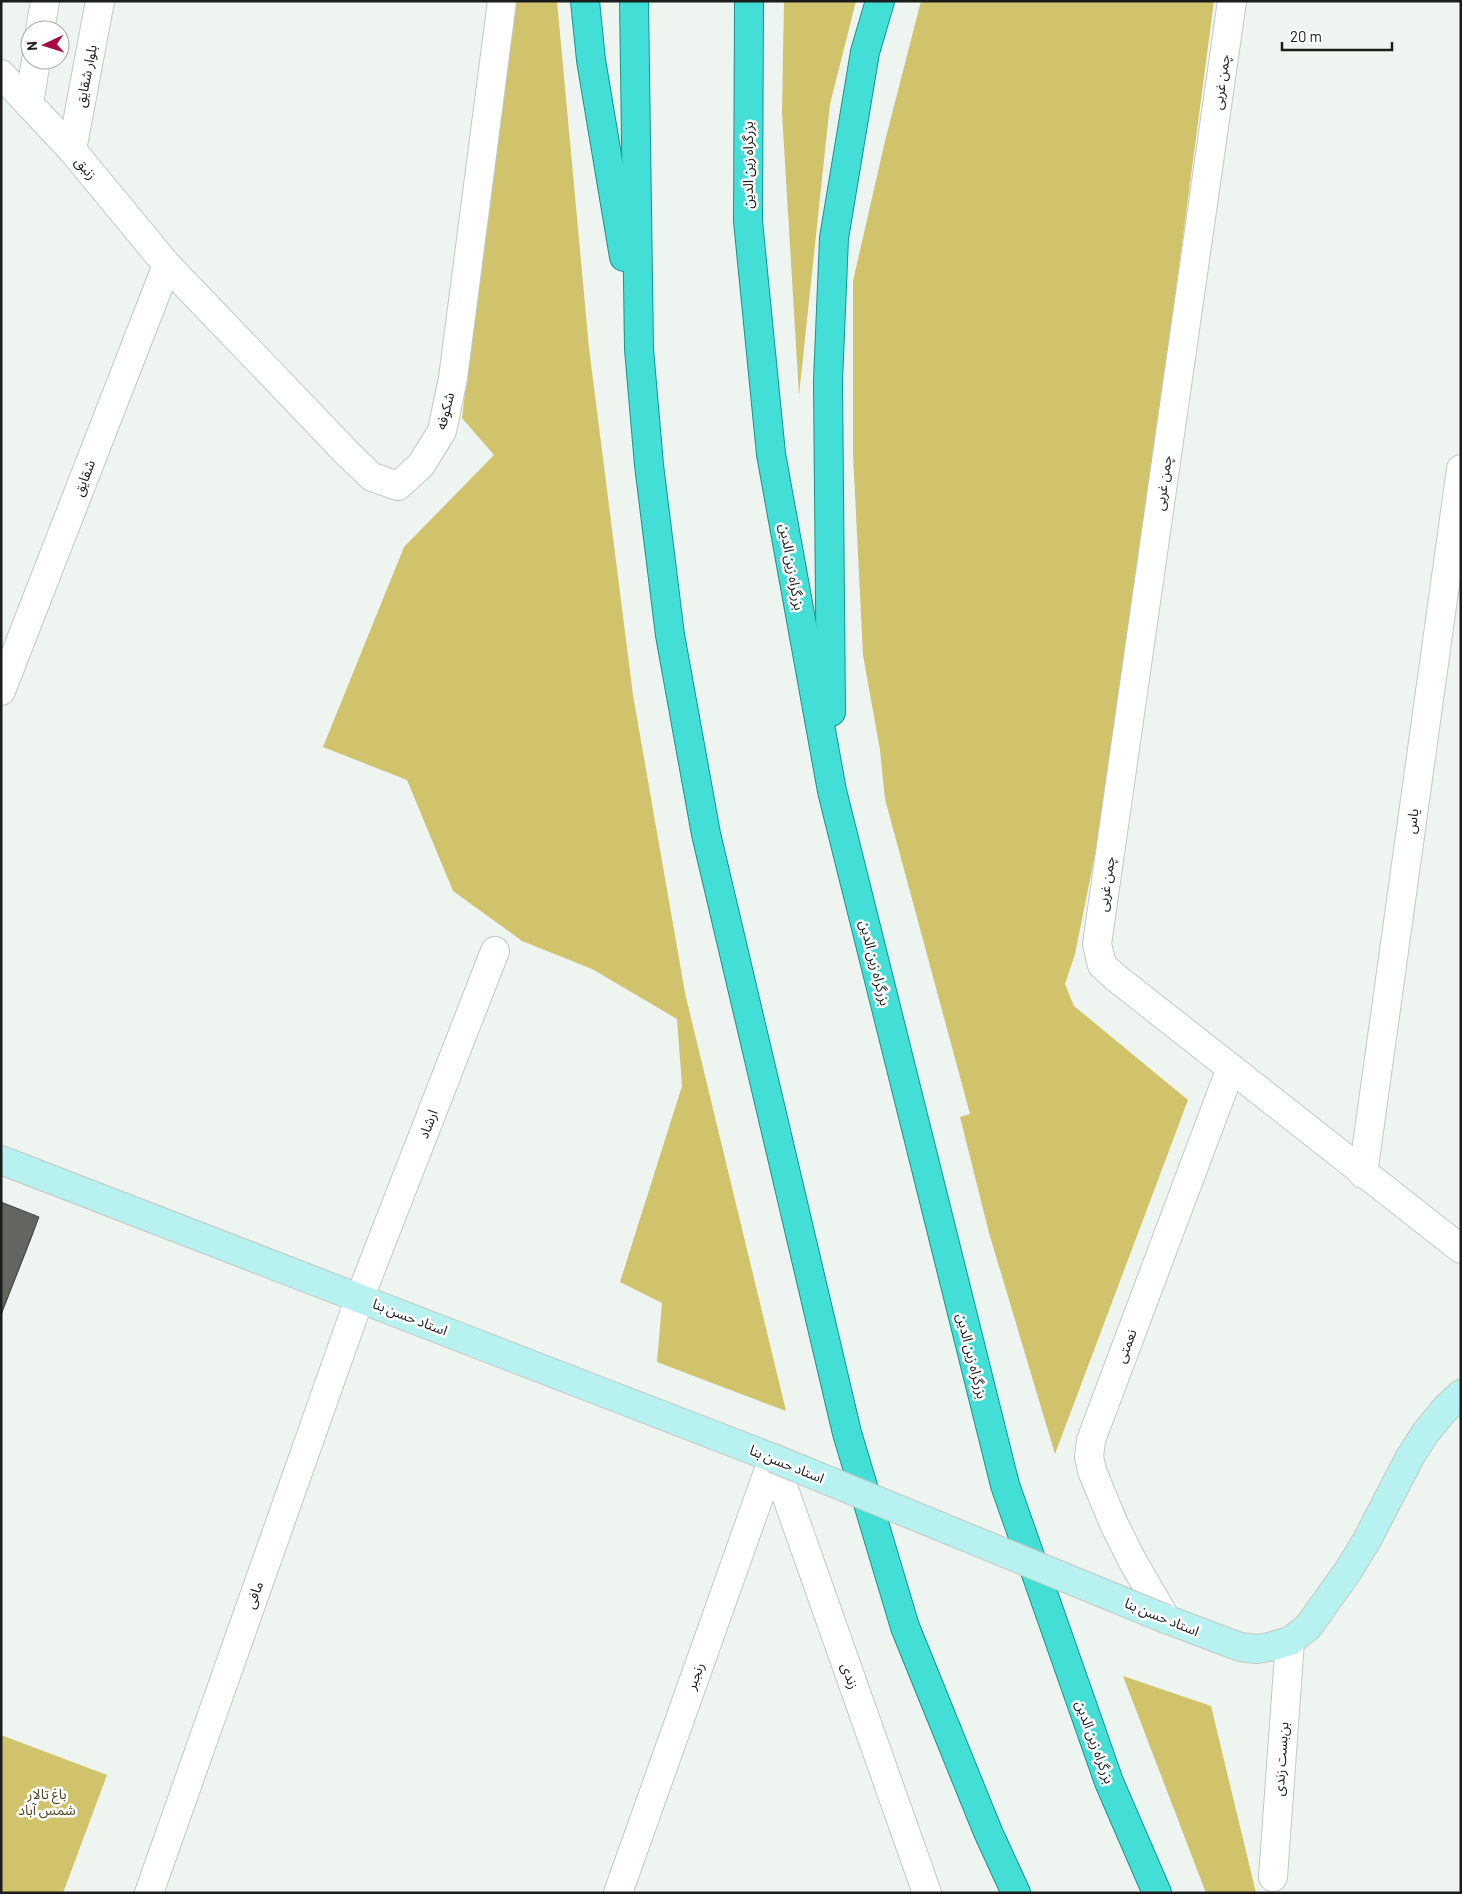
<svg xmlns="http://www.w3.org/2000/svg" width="1462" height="1894" font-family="Barlow,'Noto Sans Arabic',sans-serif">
<rect width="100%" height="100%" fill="#eef5f1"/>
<g fill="#d1c26c">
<polygon points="512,1 557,1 589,348 633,695 685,993 786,1411 657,1362 662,1303 620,1282 682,1086 677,1019 592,969 522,941 453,891 407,780 323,747 404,547 494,455 462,418"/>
<polygon points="784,1 856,1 830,104 799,395 782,113"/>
<polygon points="921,1 1214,1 1114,760 1075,954 1065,984 1074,1006 1188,1100 1055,1454 989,1233 960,1117 970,1114 885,799 880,750 863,655 853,454 853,281 885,141"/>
<polygon points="1123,1676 1211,1706 1256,1893 1206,1893"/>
<polygon points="1,1735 107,1775 63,1893 1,1893"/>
</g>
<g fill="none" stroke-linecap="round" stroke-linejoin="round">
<g stroke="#c2c9c5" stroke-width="30">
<g id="minor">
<polyline points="1232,1 1097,944 1102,965 1115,977 1461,1249"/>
<polyline points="40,30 45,1"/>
<polyline points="1,74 72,150 167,265 349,455 372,477 398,486 421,465 442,431 453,378 502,1"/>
<polyline points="29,104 36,60"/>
<polyline points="72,150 100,1"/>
<polyline points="1,691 167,265"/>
<polyline points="1363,1174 1461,469"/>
<polyline points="773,1458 927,1893"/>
<polyline points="1166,1619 1132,1560 1114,1524 1092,1471 1089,1457 1091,1440 1231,1068"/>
<polyline points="1273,1877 1290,1641"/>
<polyline points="149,1893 360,1297 495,951"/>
<polyline points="618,1893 773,1458"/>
</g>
</g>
<g stroke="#c2c9c5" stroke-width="30">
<g id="secondary">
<polyline points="1,1160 773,1458"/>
<polyline points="1166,1619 1240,1647 1257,1649 1269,1647 1290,1641 1308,1627 1348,1571 1367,1540 1410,1457 1426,1432 1446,1408 1461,1394"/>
</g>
</g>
<g stroke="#16958e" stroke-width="30">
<g id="trunk">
<polyline points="585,1 591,60 624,257"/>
<polyline points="634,1 639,349 649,465 670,635 706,834 847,1433 905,1627 988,1832 1016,1893"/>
<polyline points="749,1 748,221 771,454 832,791 1005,1485 1109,1782 1157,1893"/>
<polyline points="831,712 828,381 834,238 865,52 880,1"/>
</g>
</g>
<use href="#minor" stroke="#fff" stroke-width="28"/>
<use href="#secondary" stroke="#b8f2f0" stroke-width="28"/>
<use href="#trunk" stroke="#43ded6" stroke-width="28"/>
<g stroke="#c2c9c5" stroke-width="30" stroke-linecap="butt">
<polyline id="secondary-bridge" points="773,1458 1166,1619"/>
</g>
<use href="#secondary-bridge" stroke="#b8f2f0" stroke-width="28"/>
</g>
<polygon fill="#454743" points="39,1217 32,1237 1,1316 1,1314"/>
<polygon fill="#626560" stroke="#454743" points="1,1202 39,1217 1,1314"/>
<g text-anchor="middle" stroke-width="5" stroke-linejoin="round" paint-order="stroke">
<g font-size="14" fill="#1b1d1c" stroke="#fff">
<text transform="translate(86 76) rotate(-79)" y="5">بلوار شقایق</text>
<text transform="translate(1221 82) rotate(-82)" y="5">چمن غربی</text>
<text transform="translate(748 165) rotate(-90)" y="5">بزرگراه زین الدین</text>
<text transform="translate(86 168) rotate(50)" y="5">زنبق</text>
<text transform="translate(445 411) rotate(-76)" y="5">شکوفه</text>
<text transform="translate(84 478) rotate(-69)" y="5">شقایق</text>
<text transform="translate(1163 483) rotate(-82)" y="5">چمن غربی</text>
<text transform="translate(792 567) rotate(80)" y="5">بزرگراه زین الدین</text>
<text transform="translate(1412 821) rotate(-82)" y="5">یاس</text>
<text transform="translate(1106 884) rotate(-82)" y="5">چمن غربی</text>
<text transform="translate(875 963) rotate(76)" y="5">بزرگراه زین الدین</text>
<text transform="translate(428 1124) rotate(-69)" y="5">ارشاد</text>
<text transform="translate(410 1317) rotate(21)" y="5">استاد حسن بنا</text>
<text transform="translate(1126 1346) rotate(-69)" y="5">نعمتی</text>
<text transform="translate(972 1356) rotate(76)" y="5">بزرگراه زین الدین</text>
<text transform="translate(787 1464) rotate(22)" y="5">استاد حسن بنا</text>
<text transform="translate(254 1595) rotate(-70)" y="5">مافی</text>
<text transform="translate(1162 1617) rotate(22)" y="5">استاد حسن بنا</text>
<text transform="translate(695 1676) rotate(-70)" y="5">رنجبر</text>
<text transform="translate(850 1676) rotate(71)" y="5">زندی</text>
<text transform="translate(1095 1742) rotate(70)" y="5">بزرگراه زین الدین</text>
<text transform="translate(1281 1759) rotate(-86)" y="5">بن‌بست زندی</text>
</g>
<g font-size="14" fill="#504921" stroke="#fff">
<text x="47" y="1799">باغ تالار<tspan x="47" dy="16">شمس آباد</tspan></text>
</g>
</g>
<rect width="1462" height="1894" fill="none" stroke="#1b1d1c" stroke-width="5"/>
<g transform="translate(45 45) rotate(266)"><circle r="24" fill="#ffffff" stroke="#a4a5a4"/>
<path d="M0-4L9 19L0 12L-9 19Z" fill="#a50d44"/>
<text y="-8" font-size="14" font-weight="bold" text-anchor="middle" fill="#1b1d1c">N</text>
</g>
<path d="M1282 42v8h110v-8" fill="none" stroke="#1b1d1c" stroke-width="2.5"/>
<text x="1290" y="42" font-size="15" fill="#1b1d1c" stroke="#ffffff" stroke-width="4" paint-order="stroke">20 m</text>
</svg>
